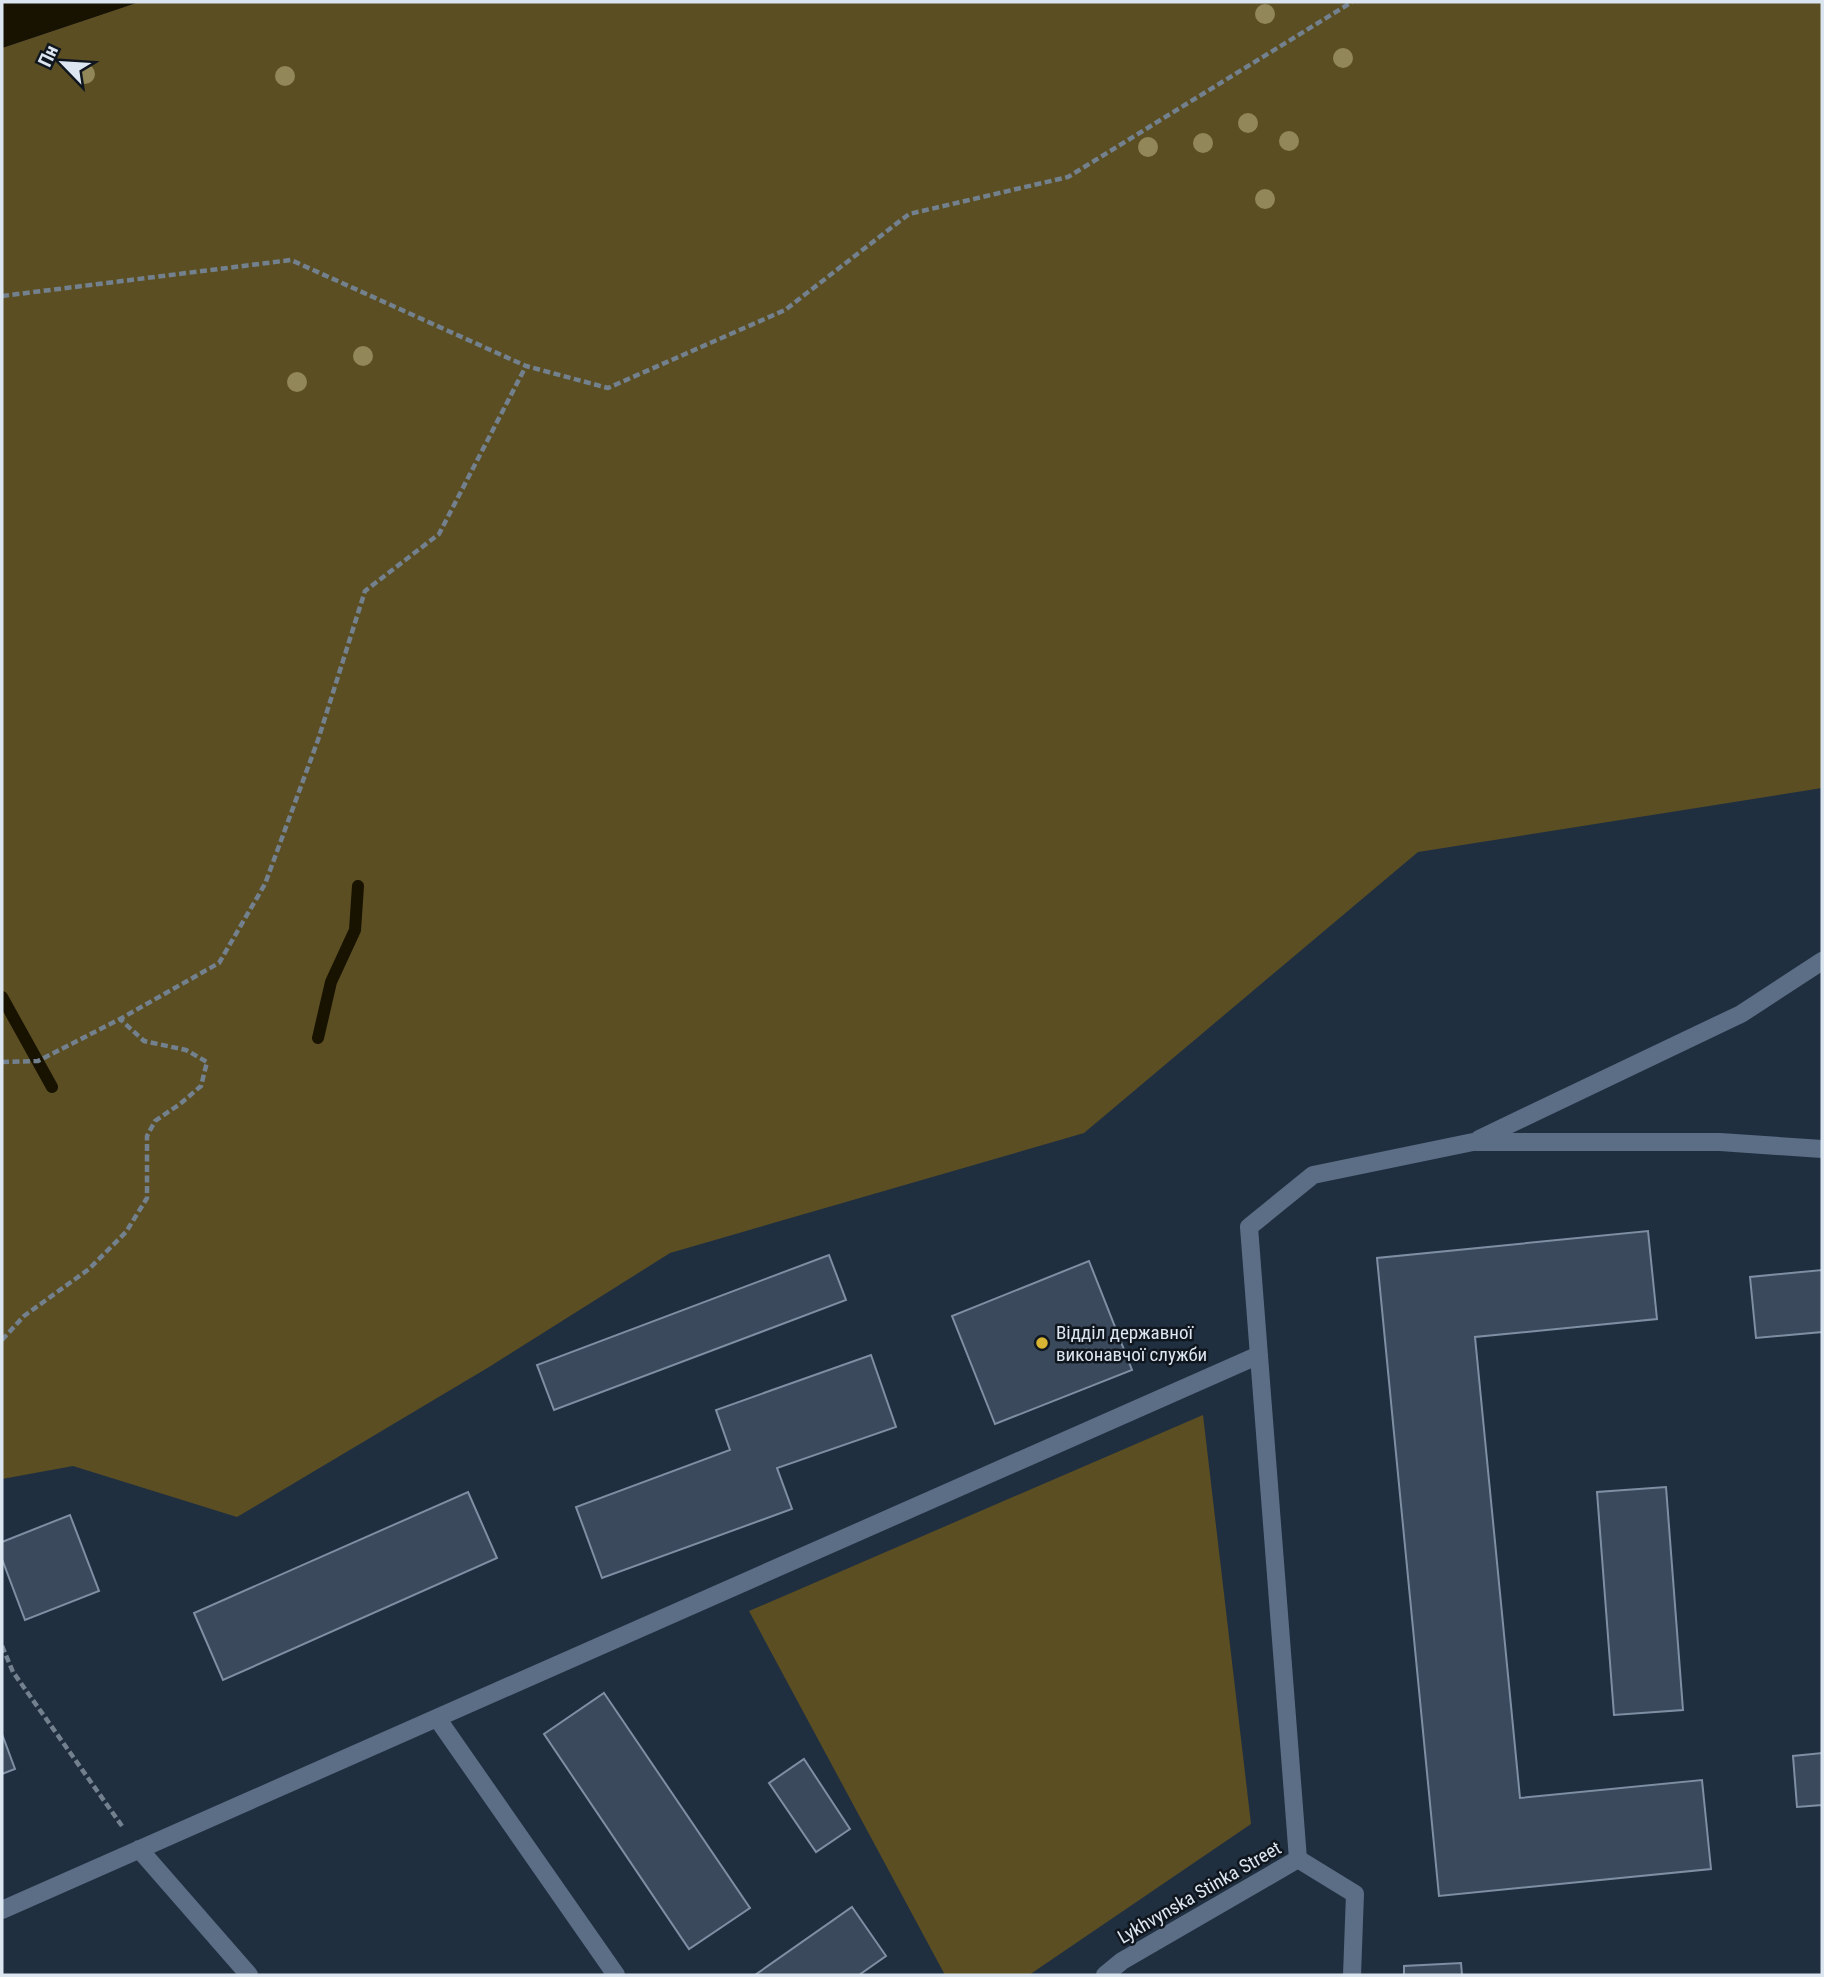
<svg xmlns="http://www.w3.org/2000/svg" width="1824" height="1977" font-family="'Roboto Condensed',sans-serif">
  <rect width="100%" height="100%" fill="#202f40"/>
  <!-- green -->
  <path fill="#5b4e22" d="M139,2H1822V788L1418,852L1084,1133L670,1253L489,1367L237,1517L73,1466L2,1479V48Z
    M1203,1415L1251,1824L1029,1975H945L749,1611Z"/>
  <!-- water -->
  <path fill="#181200" d="M2,2H139L2,48Z"/>
  <g fill="none" stroke-linecap="round" stroke-linejoin="round">
    <!-- stream -->
    <path stroke="#181200" stroke-width="12" d="M2,997L52,1087
      M318,1038L331,982L355,930L358,886"/>
  </g>
  <!-- building -->
  <path fill="#3a495c" stroke="#7e8fa4" stroke-width="2" d="M1648,1231L1657,1319L1475,1337L1520,1798L1702,1780L1711,1869L1439,1896L1377,1258Z
    M829,1255L846,1300L554,1410L537,1365Z
    M1089,1261L1132,1370L995,1424L952,1316Z
    M1822,1270V1332L1756,1338L1750,1277Z
    M871,1355L896,1427L777,1468L792,1509L602,1578L576,1507L730,1450L716,1410Z
    M1666,1487L1683,1710L1614,1715L1597,1492Z
    M468,1492L497,1558L223,1680L194,1613Z
    M70,1515L99,1591L25,1620L2,1559V1542Z
    M604,1693L750,1908L689,1949L544,1734Z
    M2,1734L15,1769L2,1774Z
    M1822,1753V1805L1797,1807L1793,1756Z
    M804,1759L850,1829L816,1852L769,1783Z
    M852,1907L886,1956L859,1975H755Z
    M1461,1963L1462,1975H1404V1966Z"/>
  <g fill="none" stroke-linecap="round" stroke-linejoin="round">
    <!-- path -->
    <path stroke="#73808e" stroke-width="4.5" stroke-dasharray="7 3.5" stroke-linecap="butt" d="M2,296L291,260L526,366L608,388L785,310L909,214L1068,177L1352,2
      M2,1062L38,1061L120,1019L219,963L265,884L318,740L365,591L439,534L526,366
      M2,1340L24,1316L89,1269L126,1232L147,1198V1136L155,1121L180,1104L201,1086L207,1062L186,1050L144,1041L120,1019
      M2,1646L13,1672L122,1826"/>
    <!-- minor -->
    <path stroke="#5b6e85" stroke-width="18" d="M1479,1139L1741,1014L1822,961
      M437,1718L616,1975
      M139,1849L249,1975
      M1298,1859L1249,1227L1313,1175L1473,1142H1720L1822,1149
      M2,1910L1259,1355
      M1105,1975L1122,1961L1298,1859L1355,1894L1352,1975"/>
  </g>
  <!-- trees -->
  <g fill="#918758">
    <circle cx="1265" cy="14" r="10"/>
    <circle cx="1343" cy="58" r="10"/>
    <circle cx="85" cy="74" r="10"/>
    <circle cx="285" cy="76" r="10"/>
    <circle cx="1248" cy="123" r="10"/>
    <circle cx="1289" cy="141" r="10"/>
    <circle cx="1203" cy="143" r="10"/>
    <circle cx="1148" cy="147" r="10"/>
    <circle cx="1265" cy="199" r="10"/>
    <circle cx="363" cy="356" r="10"/>
    <circle cx="297" cy="382" r="10"/>
  </g>
  <!-- markers -->
  <circle fill="#d7b434" stroke="#10161e" stroke-width="2.5" cx="1042" cy="1343" r="7"/>
  <g text-anchor="middle" stroke-width="5" stroke-linejoin="round" paint-order="stroke">
    <!-- poi labels -->
    <g font-size="19" fill="#dce6f1" stroke="#10161e" text-anchor="start">
      <text x="1056" y="1339">Відділ державної<tspan x="1056" dy="22">виконавчої служби</tspan></text>
    </g>
    <!-- street labels -->
    <g font-size="19" fill="#dce6f1" stroke="#10161e">
      <text transform="translate(1199 1892) rotate(-30)" y="7">Lykhvynska Stinka Street</text>
    </g>
  </g>
  <!-- border -->
  <rect width="1824" height="1977" fill="none" stroke="#dce6f1" stroke-width="7"/>
  <!-- north arrow -->
  <g transform="translate(63 63) rotate(295)" stroke="#10161e" stroke-width="5" paint-order="stroke">
  <path d="M0-5L12 26L0 18L-12 26Z" fill="#dce6f1"/>
  <text y="-10" font-size="19" font-weight="bold" text-anchor="middle" fill="#dce6f1">Пн</text>
  </g>
</svg>
